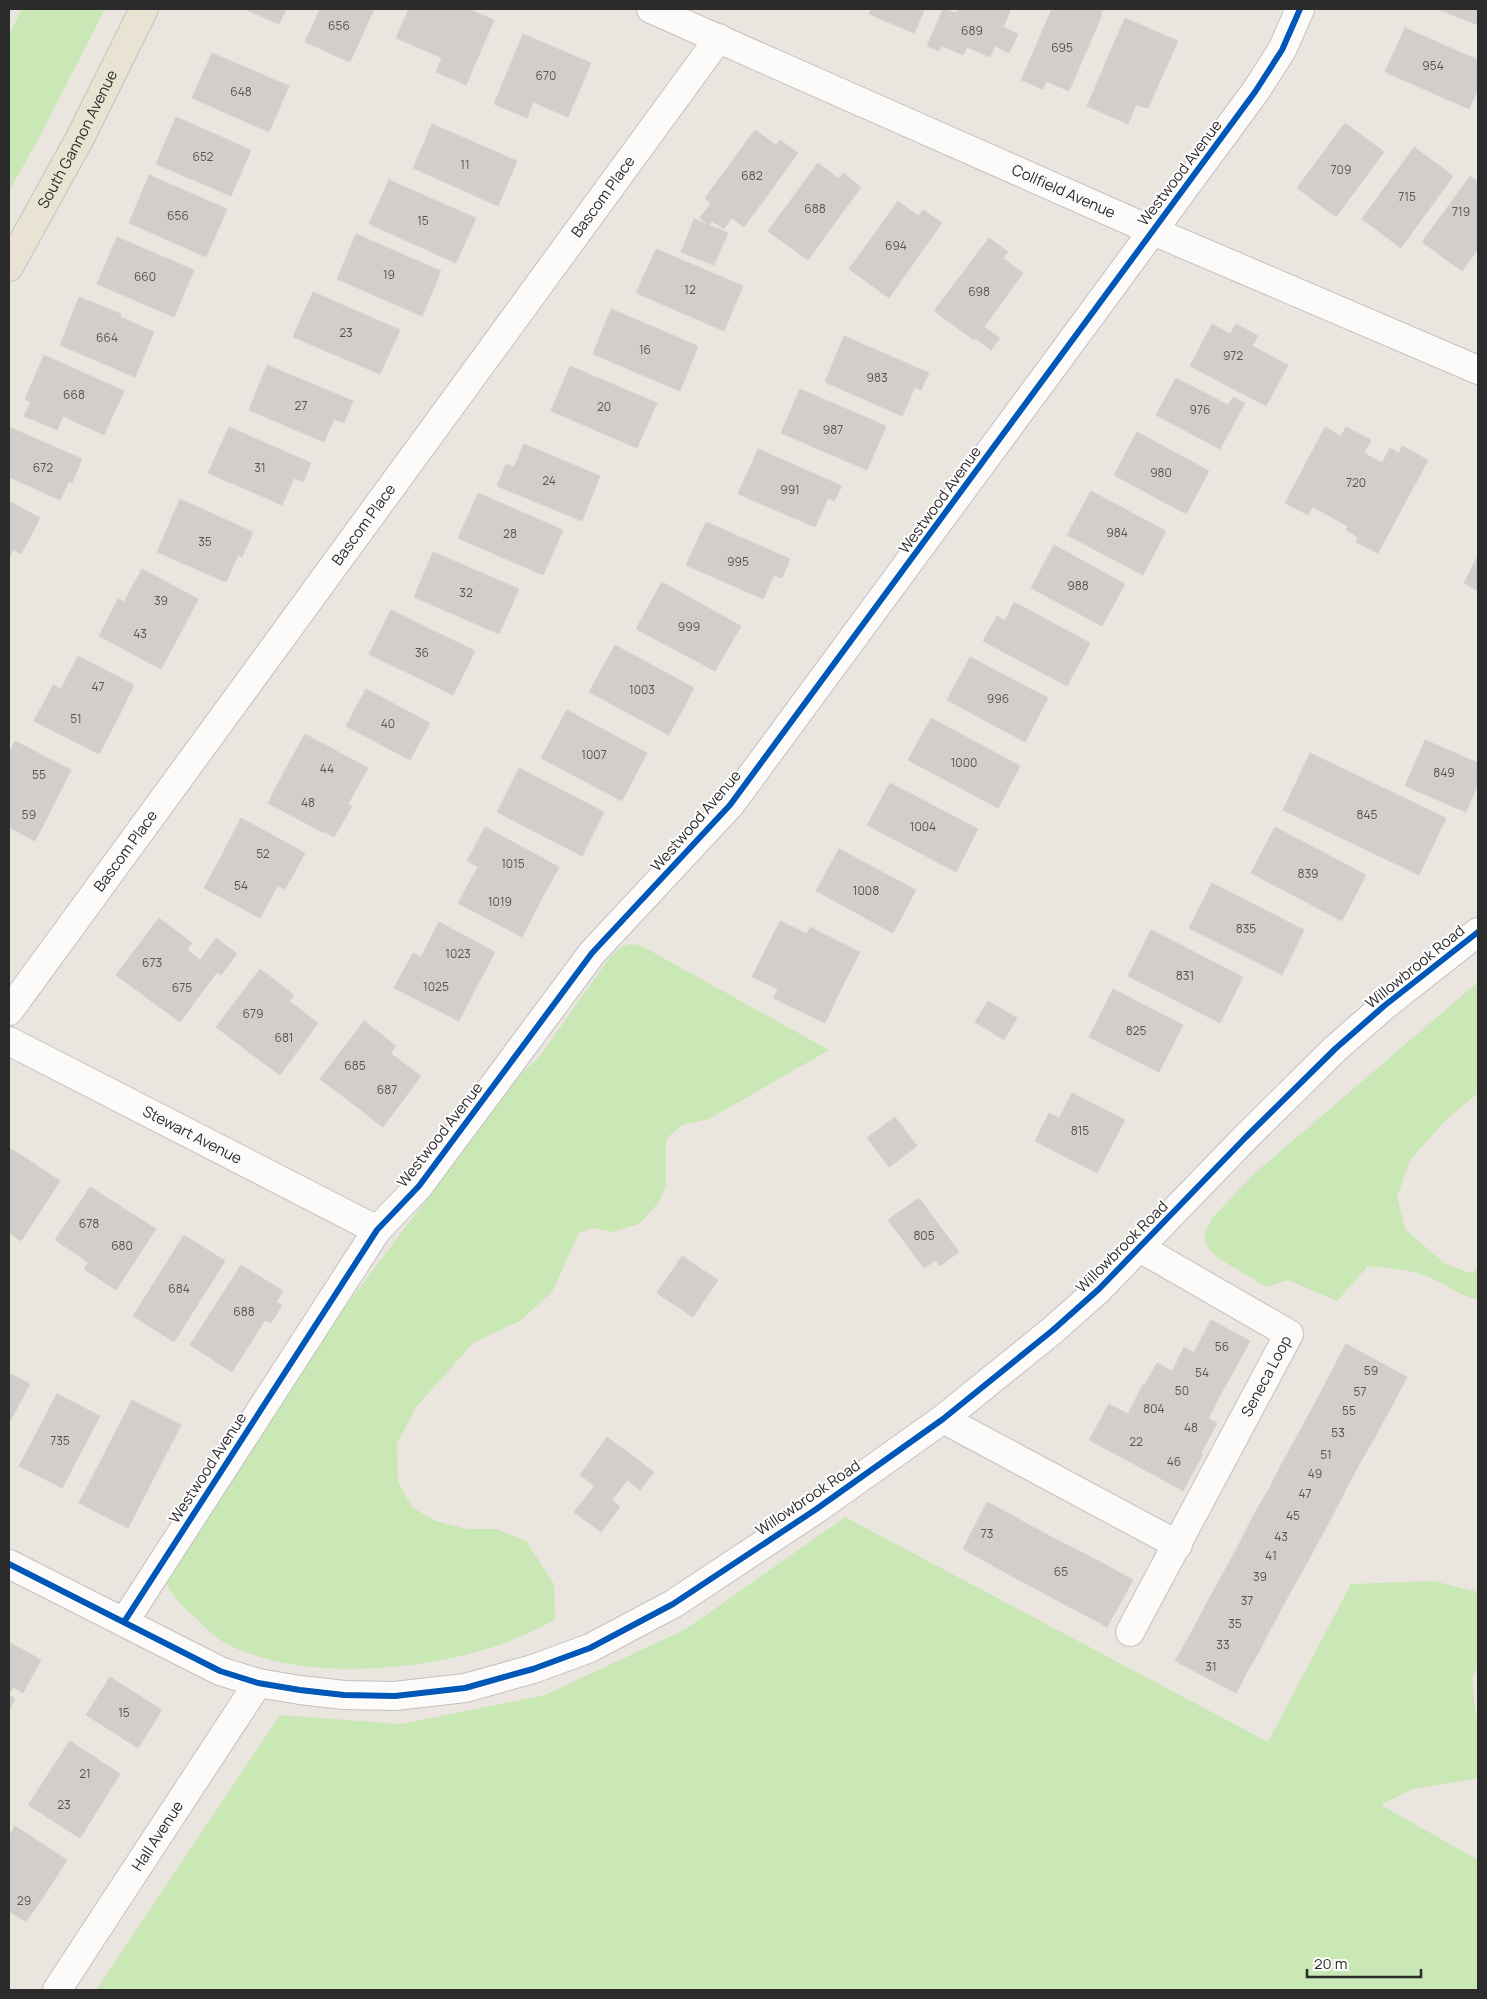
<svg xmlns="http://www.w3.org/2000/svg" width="1487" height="1999" font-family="Manrope,sans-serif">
  <rect width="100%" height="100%" fill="#eae5df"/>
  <!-- green -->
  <path fill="#c9e8b5" d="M22,9H105L39,138L9,191V35Z
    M631,944L640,945L829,1050L709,1119L682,1125L666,1139V1184L659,1202L639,1224L612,1232L594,1228L579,1233L552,1292L520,1321L474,1342L416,1407L397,1444L398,1482L412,1507L435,1521L467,1529H496L526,1541L554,1584L555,1620C536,1629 518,1639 499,1645C423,1671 303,1682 229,1645C218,1640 208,1630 199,1621C187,1610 172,1598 166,1581L325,1334L454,1163L511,1081L537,1060L610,957L622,946Z
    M1478,982V1093L1446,1120L1410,1160L1397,1197L1405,1229L1445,1264L1471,1273L1478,1269V1300C1459,1295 1447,1285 1429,1277C1410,1269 1387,1268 1368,1266L1337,1301L1288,1280L1266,1287L1218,1258L1208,1248L1204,1237L1211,1219L1255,1173Z
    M845,1517L1268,1742L1351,1584L1434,1581L1478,1592V1667L1472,1677L1475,1711L1478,1716V1777L1475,1779L1412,1789L1381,1805L1478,1860V1990H96L280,1715L401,1724L545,1695L686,1629Z"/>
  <!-- building -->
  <path fill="#d2cfcb" stroke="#d5d1cb" d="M244,9H286L279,24Z
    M320,9H374L350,62L305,42Z
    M409,9H468L494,20L466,85L436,72L442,58L396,38Z
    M871,9H925L914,33L869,14Z
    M943,9L956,13L958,9H1011L1003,27L1018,34L1009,53L995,46L990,57L967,47L963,55L942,46L939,51L927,46Z
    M1052,9H1103L1100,15H1102L1069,91L1046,81L1043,89L1021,80Z
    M1437,9H1478V25Z
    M1125,18L1178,41L1148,108L1136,105L1128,124L1087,106Z
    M1405,28L1478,60V89L1469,109L1385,72Z
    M523,34L591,63L568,117L533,102L527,118L494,104Z
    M212,53L289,86L269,132L192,98Z
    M176,117L251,150L231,196L156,164Z
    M1345,123L1384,152L1336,217L1297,188Z
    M432,124L517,161L498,206L413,168Z
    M755,130L776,145L780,140L798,153L744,227L732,218L724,229L712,221L709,225L700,218L711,203L705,198Z
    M1414,147L1453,176L1401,248L1362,219Z
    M818,163L839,179L843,173L861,187L808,260L768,231Z
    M149,175L227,209L206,257L129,223Z
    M1470,176L1478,182V249L1462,271L1422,242Z
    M389,180L476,218L456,263L369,224Z
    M898,201L918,216L923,210L942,223L889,298L849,269Z
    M694,219L728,233L714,265L681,252Z
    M356,234L441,271L422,316L337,279Z
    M117,237L194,270L174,317L97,284Z
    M989,238L1008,252L1003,258L1023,273L984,327L1000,338L991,350L975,338L974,340L934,311Z
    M656,249L743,286L724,331L636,293Z
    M313,292L400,330L380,374L293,337Z
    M79,297L121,314L120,317L154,332L135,377L60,345Z
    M611,309L698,346L680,391L593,354Z
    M1212,324L1230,334L1236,324L1258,336L1252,346L1288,365L1266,406L1190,366Z
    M844,336L929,373L921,390L915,387L902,416L825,382Z
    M44,355L124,391L104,435L63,416L57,430L24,416L31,402L25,399Z
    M267,365L353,401L344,423L334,419L324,442L249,410Z
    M570,366L657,403L637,448L551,411Z
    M1176,378L1228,405L1233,397L1245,403L1220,449L1156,415Z
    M800,389L886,426L867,470L781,433Z
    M9,427L82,459L72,483L69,481L60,500L9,477Z
    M229,427L311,463L303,482L294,478L282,505L208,473Z
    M1325,427L1341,436L1346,427L1371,440L1364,453L1382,463L1390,448L1399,453L1402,446L1428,460L1378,553L1356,542L1358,537L1346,530L1348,526L1313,507L1308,515L1285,503Z
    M1137,432L1209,471L1186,514L1114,475Z
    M524,444L600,476L582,521L497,486L506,464L514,467Z
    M758,449L842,486L834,501L828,498L815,527L738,494Z
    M1091,491L1166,531L1143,575L1067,535Z
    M478,493L563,530L543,575L458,538Z
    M180,499L253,532L242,557L238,555L226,582L157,552Z
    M9,501L40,518L21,554L9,547Z
    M706,522L790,559L782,578L774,575L763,599L686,565Z
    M1054,545L1125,584L1102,626L1031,588Z
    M9,547L13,550L9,558Z
    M433,552L519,589L499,634L414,597Z
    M1478,556V591L1464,583Z
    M142,569L198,599L181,632L124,602Z
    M662,582L741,626L715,671L636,629Z
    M118,599L181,632L161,669L99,636Z
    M1014,602L1090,643L1067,686L983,641L997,616L1005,621Z
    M391,610L475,651L453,695L369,654Z
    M615,645L694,688L669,735L589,692Z
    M78,656L134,685L118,718L61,689Z
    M970,657L1048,698L1025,742L947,700Z
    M53,685L118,718L99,754L34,721Z
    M366,689L430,723L410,760L346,726Z
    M567,710L647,753L622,801L541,758Z
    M931,718L1020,766L998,808L908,760Z
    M305,734L368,768L348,804L285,770Z
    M1425,740L1478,763V784L1466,812L1405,786Z
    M15,741L71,770L54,804L9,781V753Z
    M1310,753L1446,818L1419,875L1283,810Z
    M519,768L604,812L582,856L497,812Z
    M285,770L352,806L334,837L324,831V833L268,803Z
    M9,781L54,804L35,841L9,827Z
    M890,783L978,829L956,872L867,825Z
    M241,818L305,853L285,889L222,855Z
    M485,827L559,867L541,900L467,861Z
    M1275,827L1366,875L1342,921L1251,873Z
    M839,849L916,890L893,933L816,891Z
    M222,855L278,885L260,918L204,888Z
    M478,867L541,900L522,937L458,903Z
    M1212,883L1304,930L1282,975L1189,928Z
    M159,918L192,943L150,1000L116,975Z
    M780,921L807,934L810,927L860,952L842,987L766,949Z
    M439,922L495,952L477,986L421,957Z
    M1151,930L1243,977L1220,1023L1128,976Z
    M216,938L237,954L221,975L217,972L180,1022L150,1000L187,950L200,960Z
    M766,949L842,987L825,1023L773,998L778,989L752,977Z
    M413,953L477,986L459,1021L394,988Z
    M260,969L294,995L250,1053L216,1027Z
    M1113,989L1183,1025L1159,1072L1089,1037Z
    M289,1001L318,1023L280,1075L250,1053Z
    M988,1001L1017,1018L1004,1040L975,1022Z
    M364,1021L396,1046L353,1104L320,1079Z
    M390,1053L421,1076L383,1127L353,1104Z
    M1072,1093L1125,1120L1097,1173L1035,1141L1049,1113L1059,1118Z
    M895,1117L917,1146L889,1167L867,1138Z
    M9,1148L27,1159L9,1187Z
    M27,1159L60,1181L21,1241L9,1233V1187Z
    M90,1187L123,1208L88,1262L55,1240Z
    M919,1198L959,1252L940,1266L936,1260L924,1268L888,1220Z
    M123,1208L156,1229L116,1290L84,1269Z
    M184,1235L225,1261L174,1342L133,1316Z
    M682,1256L718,1280L693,1317L657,1293Z
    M241,1265L283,1291L276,1302L282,1305L271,1323L265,1320L232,1372L190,1345Z
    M1211,1320L1250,1341L1232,1374L1194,1353Z
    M1346,1344L1407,1377L1396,1398L1335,1365Z
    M1184,1347L1232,1374L1219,1397L1172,1372Z
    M1157,1363L1219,1397L1208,1419L1145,1385Z
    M1335,1365L1396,1398L1385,1418L1324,1386Z
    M9,1373L30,1384L9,1423Z
    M1143,1384L1180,1404L1165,1434L1128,1414Z
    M1324,1386L1385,1418L1375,1437L1314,1405Z
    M57,1394L100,1416L62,1488L19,1466Z
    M132,1400L181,1425L128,1528L79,1503Z
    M1109,1404L1128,1414L1108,1450L1089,1440Z
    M1180,1404L1217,1423L1201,1453L1165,1434Z
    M1314,1405L1375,1437L1361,1461L1301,1429Z
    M1128,1414L1165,1434L1145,1470L1108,1450Z
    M1301,1429L1361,1461L1350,1481L1290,1449Z
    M1165,1434L1203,1454L1183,1491L1145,1470Z
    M607,1437L654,1472L640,1490L627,1480L612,1500L620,1507L601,1532L574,1512L595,1486L580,1475Z
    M1290,1449L1350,1481L1341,1499L1280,1467Z
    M1280,1467L1341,1499L1329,1522L1269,1489Z
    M1269,1489L1329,1522L1317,1544L1256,1511Z
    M987,1502L1008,1513L983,1560L963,1549Z
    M1256,1511L1317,1544L1307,1563L1246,1530Z
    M1008,1513L1033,1527L1008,1574L983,1560Z
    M1033,1527L1059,1541L1034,1588L1008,1574Z
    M1246,1530L1307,1563L1296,1582L1236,1550Z
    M1059,1541L1089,1556L1064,1604L1034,1588Z
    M1236,1550L1296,1582L1284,1604L1224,1572Z
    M1089,1556L1113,1569L1087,1616L1064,1604Z
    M1113,1569L1133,1580L1107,1627L1087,1616Z
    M1224,1572L1284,1604L1270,1630L1210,1597Z
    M1210,1597L1270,1630L1260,1650L1199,1618Z
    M1199,1618L1260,1650L1247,1672L1187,1640Z
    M1187,1640L1247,1672L1236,1693L1175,1661Z
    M9,1642L41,1660L23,1693L13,1687L9,1695L15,1699L9,1710Z
    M110,1677L162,1710L138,1748L86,1715Z
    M70,1741L120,1774L100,1806L49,1773Z
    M49,1773L100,1806L80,1838L28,1805Z
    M15,1826L67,1860L47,1891L9,1866V1836Z
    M9,1866L47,1891L26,1922L9,1911Z"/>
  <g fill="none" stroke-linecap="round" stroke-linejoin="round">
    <!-- minor casing -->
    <g stroke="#c3c1c1" stroke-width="30">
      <g id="minor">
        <path id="s1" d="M651,9L1153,231L1478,370"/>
        <path id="s2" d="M9,1011L719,38"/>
        <path id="s3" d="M9,1041L377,1230"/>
        <path d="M943,1419L1178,1545"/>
        <path d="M9,1564L220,1671L258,1683L300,1690L344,1695L395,1696L465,1688L533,1669L590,1648L673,1604L815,1510L943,1419L1053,1330L1099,1289L1246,1137L1335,1049L1384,1006L1478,932"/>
        <path d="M124,1622L377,1230L419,1186L592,953L730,805L1255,92L1282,50L1300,9"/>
        <path id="s4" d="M1130,1632L1289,1334L1140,1248"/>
        <path id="s5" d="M57,1990L258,1683"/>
      </g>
    </g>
    <!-- major casing -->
    <g stroke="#c5c3c1" stroke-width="30">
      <g id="major">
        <path id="s6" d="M9,267L80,138L144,9"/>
      </g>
    </g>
    <!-- minor -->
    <use href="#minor" stroke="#fcfbfa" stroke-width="28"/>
    <!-- major -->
    <use href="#major" stroke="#e8e3d2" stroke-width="28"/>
    <!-- cycleway casing -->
    <g stroke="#fff" stroke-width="9">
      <path id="cycleway" d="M9,1564L220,1671L258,1683L300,1690L344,1695L395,1696L465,1688L533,1669L590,1648L673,1604L815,1510L943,1419L1053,1330L1099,1289L1246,1137L1335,1049L1384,1006L1478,932
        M124,1622L377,1230L419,1186L592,953L730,805L1255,92L1282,50L1300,9"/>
    </g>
    <!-- cycleway -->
    <use href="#cycleway" stroke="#0057b8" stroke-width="6"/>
  </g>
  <g text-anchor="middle" stroke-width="4" stroke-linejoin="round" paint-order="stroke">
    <!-- number labels -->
    <g font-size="12" fill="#565554">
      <text x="339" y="30">656</text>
      <text x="972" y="35">689</text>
      <text x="1062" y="52">695</text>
      <text x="1433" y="70">954</text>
      <text x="546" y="80">670</text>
      <text x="241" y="96">648</text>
      <text x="203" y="161">652</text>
      <text x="465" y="169">11</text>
      <text x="1341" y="174">709</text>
      <text x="752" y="180">682</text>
      <text x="1407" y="201">715</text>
      <text x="815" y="213">688</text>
      <text x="1461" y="216">719</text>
      <text x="178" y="220">656</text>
      <text x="423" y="225">15</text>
      <text x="896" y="250">694</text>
      <text x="389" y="279">19</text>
      <text x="145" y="281">660</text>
      <text x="690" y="294">12</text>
      <text x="979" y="296">698</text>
      <text x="346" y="337">23</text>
      <text x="107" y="342">664</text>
      <text x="645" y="354">16</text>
      <text x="1233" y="360">972</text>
      <text x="877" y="382">983</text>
      <text x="74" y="399">668</text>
      <text x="301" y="410">27</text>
      <text x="604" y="411">20</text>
      <text x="1200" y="414">976</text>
      <text x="833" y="434">987</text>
      <text x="43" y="472">672</text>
      <text x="260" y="472">31</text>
      <text x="1161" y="477">980</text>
      <text x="549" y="485">24</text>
      <text x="1356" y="487">720</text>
      <text x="790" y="494">991</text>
      <text x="1117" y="537">984</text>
      <text x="510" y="538">28</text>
      <text x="205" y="546">35</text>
      <text x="738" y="566">995</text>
      <text x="1078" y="590">988</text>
      <text x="466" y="597">32</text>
      <text x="161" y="605">39</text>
      <text x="689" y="631">999</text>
      <text x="140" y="638">43</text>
      <text x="422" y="657">36</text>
      <text x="98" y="691">47</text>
      <text x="642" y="694">1003</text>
      <text x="998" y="703">996</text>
      <text x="76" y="723">51</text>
      <text x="388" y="728">40</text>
      <text x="594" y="759">1007</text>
      <text x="964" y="767">1000</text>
      <text x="327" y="773">44</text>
      <text x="1444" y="777">849</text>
      <text x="39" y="779">55</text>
      <text x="308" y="807">48</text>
      <text x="29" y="819">59</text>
      <text x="1367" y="819">845</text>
      <text x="923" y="831">1004</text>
      <text x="263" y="858">52</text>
      <text x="513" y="868">1015</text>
      <text x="1308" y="878">839</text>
      <text x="241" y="890">54</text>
      <text x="866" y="895">1008</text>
      <text x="500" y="906">1019</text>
      <text x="1246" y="933">835</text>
      <text x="458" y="958">1023</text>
      <text x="152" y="967">673</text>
      <text x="1185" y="980">831</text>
      <text x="436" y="991">1025</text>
      <text x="182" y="992">675</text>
      <text x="253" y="1018">679</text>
      <text x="1136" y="1035">825</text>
      <text x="284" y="1042">681</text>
      <text x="355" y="1070">685</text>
      <text x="387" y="1094">687</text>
      <text x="1080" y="1135">815</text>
      <text x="89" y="1228">678</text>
      <text x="924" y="1240">805</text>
      <text x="122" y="1250">680</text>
      <text x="179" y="1293">684</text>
      <text x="244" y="1316">688</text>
      <text x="1222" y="1351">56</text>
      <text x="1371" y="1375">59</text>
      <text x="1202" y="1377">54</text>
      <text x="1182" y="1395">50</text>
      <text x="1360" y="1396">57</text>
      <text x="1154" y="1413">804</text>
      <text x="1349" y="1415">55</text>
      <text x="1191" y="1432">48</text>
      <text x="1338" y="1437">53</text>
      <text x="60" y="1445">735</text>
      <text x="1136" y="1446">22</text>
      <text x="1326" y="1459">51</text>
      <text x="1174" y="1466">46</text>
      <text x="1315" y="1478">49</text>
      <text x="1305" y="1498">47</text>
      <text x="1293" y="1520">45</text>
      <text x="987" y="1538">73</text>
      <text x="1281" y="1541">43</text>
      <text x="1271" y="1560">41</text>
      <text x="1061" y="1576">65</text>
      <text x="1260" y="1581">39</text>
      <text x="1247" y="1605">37</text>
      <text x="1235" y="1628">35</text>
      <text x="1223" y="1649">33</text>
      <text x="1211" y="1671">31</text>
      <text x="124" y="1717">15</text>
      <text x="85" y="1778">21</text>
      <text x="64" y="1809">23</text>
      <text x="24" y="1905">29</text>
    </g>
    <!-- street labels -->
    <g font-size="15" fill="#2b2b2b" stroke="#fff">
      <text dy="5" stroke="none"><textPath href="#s6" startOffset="145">South Gannon Avenue</textPath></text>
      <text transform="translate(1180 173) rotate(-53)" y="5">Westwood Avenue</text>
      <text dy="5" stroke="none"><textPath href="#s1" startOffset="451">Collfield Avenue</textPath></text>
      <text dy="5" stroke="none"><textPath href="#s2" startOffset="1008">Bascom Place</textPath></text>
      <text transform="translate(940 500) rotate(-54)" y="5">Westwood Avenue</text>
      <text dy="5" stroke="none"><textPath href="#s2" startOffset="602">Bascom Place</textPath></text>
      <text transform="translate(696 821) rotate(-49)" y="5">Westwood Avenue</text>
      <text dy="5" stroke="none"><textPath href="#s2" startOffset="198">Bascom Place</textPath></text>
      <text transform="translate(1415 967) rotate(-39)" y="5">Willowbrook Road</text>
      <text dy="5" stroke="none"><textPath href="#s3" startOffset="206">Stewart Avenue</textPath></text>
      <text transform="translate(440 1135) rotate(-52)" y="5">Westwood Avenue</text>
      <text transform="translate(1122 1247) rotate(-45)" y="5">Willowbrook Road</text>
      <text dy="5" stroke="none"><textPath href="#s4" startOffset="290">Seneca Loop</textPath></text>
      <text transform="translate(208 1468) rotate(-57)" y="5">Westwood Avenue</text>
      <text transform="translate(808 1498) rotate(-34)" y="5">Willowbrook Road</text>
      <text dy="5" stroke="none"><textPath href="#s5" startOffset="184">Hall Avenue</textPath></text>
    </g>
  </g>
  <!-- border -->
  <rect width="1487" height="1999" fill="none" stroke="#2b2b2b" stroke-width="20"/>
  <!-- scale -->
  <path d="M1307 1969v8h114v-8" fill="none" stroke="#2b2b2b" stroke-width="2.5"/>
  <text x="1314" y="1969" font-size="15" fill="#2b2b2b" stroke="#ffffff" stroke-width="4" paint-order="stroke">20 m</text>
</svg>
